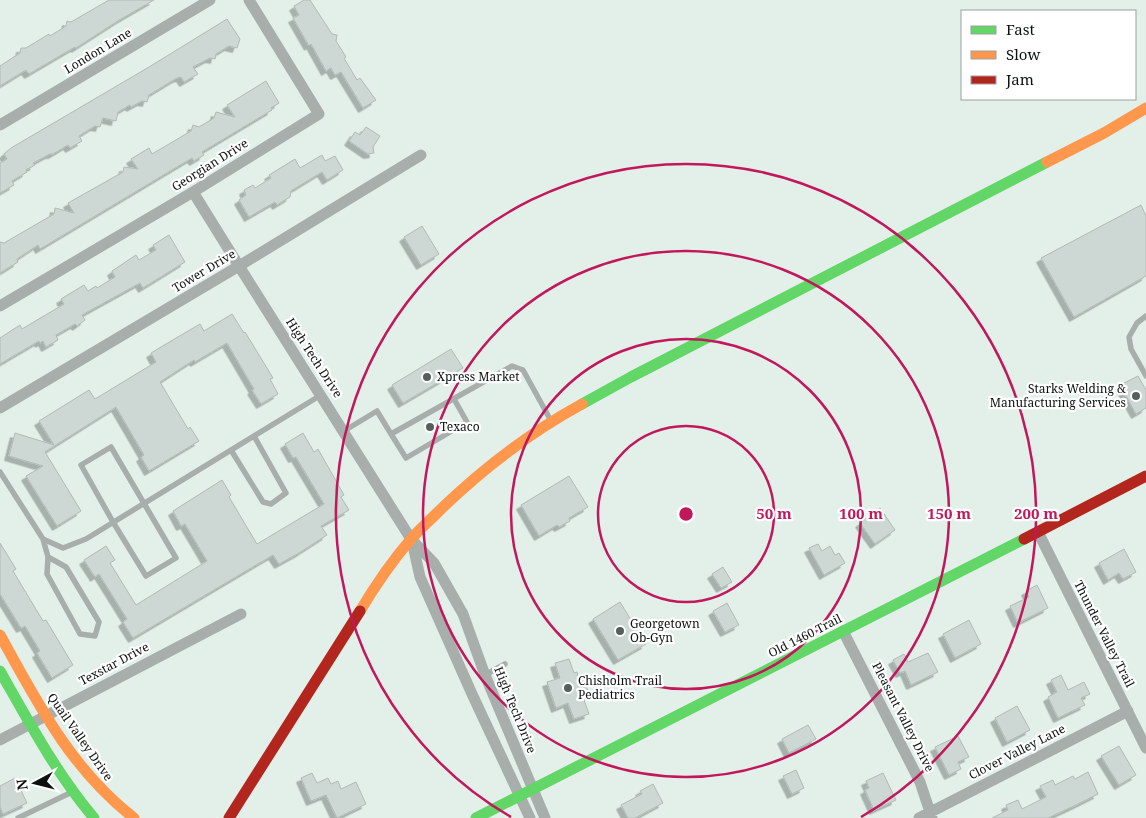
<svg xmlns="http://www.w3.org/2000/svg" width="1146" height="818" font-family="'Noto Serif',serif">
  <defs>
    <filter id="shadow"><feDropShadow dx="-4.5" dy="4.5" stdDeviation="0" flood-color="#0004"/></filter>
  </defs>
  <rect width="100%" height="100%" fill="#e3f0ea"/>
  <!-- building -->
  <path fill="#cdd7d3" stroke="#b0bab6" filter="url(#shadow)" d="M109,0H154L121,19L76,48L75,47L29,74L26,70L0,86V66L20,53L21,48H26L49,34L50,36L66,26L67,21L71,22Z
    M304,0H310L332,34L337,35L336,41L346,57L344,58L357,80L360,78L376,100L363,108L341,72L335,75L331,68L326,71L311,44L309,46L293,18L299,15L294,6Z
    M227,19L240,39L237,48L229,46L216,54L215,59L210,58L193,67L198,74L184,82L181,77L177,78L149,95L147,102L142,101L131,107L130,105L118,112L116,121L103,118L100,127L95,126L79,136L82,141L70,148L68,145L53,154H50L33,163L35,165L26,170L27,172L12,181L14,185L0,193V163L7,159L4,154L11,148L149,67Z
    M266,81L279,103L271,108L272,110L202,152L204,155L194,161L192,158L40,249L38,245L17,259L18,262L0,273V242L4,243L54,214L55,208L74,213L68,203L123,172L124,167L138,169L131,159L149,148L152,154L191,131L193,125L199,127L214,118L216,112L235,117L227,105Z
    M366,127L380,136L373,147L374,153L368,154L349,141L355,132L360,135Z
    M322,155L325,161L335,156L343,170L327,180L322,172L291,191L290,197L277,205L275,202L249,217L239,200L246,195L244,190L253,185L255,188L271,178L269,175L295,159L300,168Z
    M1141,205L1146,216V276L1074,317L1041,258Z
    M422,226L439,254L421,265L404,237Z
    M169,235L185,262L143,288L140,283L82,315L85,320L77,326L75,324L56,335L58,340L46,347L43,341L40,343L39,341L0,364V338L20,325L22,329L64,304L61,299L84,285L88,291L96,286L97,288L115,277L112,271L136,255L139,260L156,250L153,245Z
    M232,314L244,333L245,332L273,378L270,379L278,394L261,404L252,390L254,389L227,343L195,362L194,360L160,382L188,429L190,427L199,441L149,471L141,457L144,455L116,407L45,452L81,511L57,526L26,476L43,466L9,456L15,433L54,445L39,421L89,390L95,399L156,362L151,353L171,341L200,324L204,331Z
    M451,349L463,368L403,403L392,385Z
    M1138,376L1146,390V408L1136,414L1120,385Z
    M303,433L314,452L318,449L344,495L341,497L349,510L321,526L327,535L299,553L279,564L273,555L133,638L123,622L127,619L99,574L95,577L84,560L106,546L115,560L110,563L136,605L207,561L185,524L181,526L173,511L222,480L231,495L229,497L257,544L324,504L296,457L293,458L285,444Z
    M569,476L588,507L569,518L570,521L559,527L557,525L539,536L521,505Z
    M880,508L895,530L875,544L860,523Z
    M0,543L16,569L13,571L43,621L46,620L73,665L52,678L37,653L40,651L25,626L21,628L0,594Z
    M818,544L822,551L830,546L835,555L839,553L845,563L824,575L809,548Z
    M1124,549L1136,572L1123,579L1119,573L1108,580L1099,563Z
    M723,567L732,582L721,588L712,574Z
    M1037,585L1048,608L1018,623L1010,606L1029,597L1026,591Z
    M620,602L646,644L618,660L593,619Z
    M727,603L739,625L725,632L713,611Z
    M969,620L981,644L955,658L943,634Z
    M928,653L938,672L911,685L905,671L900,673L893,660L904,654L908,662Z
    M569,659L574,673L577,672L578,676L582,674L589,694L586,695L587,699L584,700L589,714L574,719L568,703L556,708L547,682L560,678L555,663Z
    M1061,675L1068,690L1084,682L1090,694L1081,698L1085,705L1058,718L1048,697L1057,692L1051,680Z
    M1017,706L1030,730L1007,742L995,718Z
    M808,725L816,739L789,753L782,739Z
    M958,736L969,757L958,762L961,769L949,775L935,747Z
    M1119,746L1136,775L1119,785L1101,756Z
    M796,770L804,788L792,794L783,776Z
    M1088,772L1098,794L1076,805L1048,818H992L1008,810L1006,805L1018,800L1022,809L1046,797L1040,786L1053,780L1055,785L1073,776L1075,779Z
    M312,773L317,783L328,778L331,784L338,781L341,789L356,782L366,804L337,818L326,795L311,801L301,778Z
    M883,773L896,800L874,810L865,790L869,788L866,781Z
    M15,778L27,803L3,814L0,807V786Z
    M653,784L663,803L635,818H628L621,805L642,794L640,791Z"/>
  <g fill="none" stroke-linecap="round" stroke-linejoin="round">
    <!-- lane -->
    <path stroke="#a8aeab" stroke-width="5.5" d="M1146,316L1137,323L1129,337L1131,349L1146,376
      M344,431L377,411L391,434L512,366L523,370L550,419
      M391,434L406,458L467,422L454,399
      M111,447L176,558L146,576L113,522L81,465Z
      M231,450L263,502L271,504L286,493L254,436
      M0,472L43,539L63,548L86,539L321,395
      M43,539L48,557L47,574L80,634L95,636L99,622L66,567L48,557
      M485,675L505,664
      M18,818L70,793"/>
    <!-- street -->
    <path stroke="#a8aeab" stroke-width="11" d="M0,125L210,0
      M193,192L239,266L411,539L434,563L463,614L485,675L545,818
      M0,306L193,192L319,114L249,0
      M0,408L239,266L421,155
      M1038,532L1146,748
      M412,541L420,577L472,694L530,818
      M843,631L920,782L932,818
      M0,740L241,614
      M919,818L1128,711"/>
    <!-- fast -->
    <path stroke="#63d668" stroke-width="11" d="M582,404L631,377L1047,162
      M0,671C29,722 56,773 94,818
      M476,818L1024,539"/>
    <!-- slow -->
    <path stroke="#ff974d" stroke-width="11" d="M1047,162L1104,133L1146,108
      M360,611C375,586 392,561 411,539C419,530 429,521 438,512C481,470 529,433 582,404
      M0,635C38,704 71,769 134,818"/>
    <!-- jam -->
    <path stroke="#b3261e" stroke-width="11" d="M1024,539L1146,476
      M229,818L360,611"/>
  </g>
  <!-- distance rings -->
  <g fill="none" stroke="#c2185b" stroke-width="2.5">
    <circle cx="686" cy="514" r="88"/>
    <circle cx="686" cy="514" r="175"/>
    <circle cx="686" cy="514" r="263"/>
    <path d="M511 817A350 350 0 1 1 861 817"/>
  </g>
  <!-- markers -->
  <g fill="#565f5b" stroke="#fff" stroke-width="2">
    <circle cx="427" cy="377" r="5"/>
    <circle cx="1136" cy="396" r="5"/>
    <circle cx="430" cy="427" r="5"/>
    <circle cx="620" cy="631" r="5"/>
    <circle cx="568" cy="688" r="5"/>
  </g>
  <g text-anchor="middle" stroke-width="4.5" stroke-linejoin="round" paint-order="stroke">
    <!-- street labels -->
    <g font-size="12" fill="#0a110e" stroke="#fff">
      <text transform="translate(98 51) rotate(-31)" y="4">London Lane</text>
      <text transform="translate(210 165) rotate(-32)" y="4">Georgian Drive</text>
      <text transform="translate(204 271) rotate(-31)" y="4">Tower Drive</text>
      <text transform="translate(314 358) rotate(57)" y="4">High Tech Drive</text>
      <text transform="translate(1104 634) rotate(63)" y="4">Thunder Valley Trail</text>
      <text transform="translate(805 636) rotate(-27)" y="4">Old 1460 Trail</text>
      <text transform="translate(114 664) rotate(-28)" y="4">Texstar Drive</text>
      <text transform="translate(515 710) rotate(68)" y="4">High Tech Drive</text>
      <text transform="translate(903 717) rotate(63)" y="4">Pleasant Valley Drive</text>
      <text transform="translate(80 737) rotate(55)" y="4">Quail Valley Drive</text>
      <text transform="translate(1017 752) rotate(-27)" y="4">Clover Valley Lane</text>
    </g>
    <!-- poi labels -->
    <g font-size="12" fill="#0a110e" stroke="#fff" text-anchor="start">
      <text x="437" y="381">Xpress Market</text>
      <text x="1126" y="393" text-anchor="end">Starks Welding &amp;<tspan x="1126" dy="14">Manufacturing Services</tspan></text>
      <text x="440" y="431">Texaco</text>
      <text x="630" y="628">Georgetown<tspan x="630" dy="14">Ob-Gyn</tspan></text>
      <text x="578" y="685">Chisholm Trail<tspan x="578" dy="14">Pediatrics</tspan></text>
    </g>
  </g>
  <circle cx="686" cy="514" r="8" fill="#c2185b" stroke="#fff" stroke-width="2.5"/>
  <g font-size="15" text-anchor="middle" font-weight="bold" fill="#c2185b" stroke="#fff" stroke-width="4.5" stroke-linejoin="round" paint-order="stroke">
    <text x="774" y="519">50 m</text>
    <text x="861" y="519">100 m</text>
    <text x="949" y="519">150 m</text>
    <text x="1036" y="519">200 m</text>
  </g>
  <!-- legend -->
  <rect x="961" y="10" width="175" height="90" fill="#ffffff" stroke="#9da09f"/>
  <rect x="971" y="26" width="25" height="8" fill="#63d668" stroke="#9da09f"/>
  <text x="1006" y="35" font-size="15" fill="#0a110e">Fast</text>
  <rect x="971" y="51" width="25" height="8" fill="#ff974d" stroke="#9da09f"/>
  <text x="1006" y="60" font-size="15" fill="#0a110e">Slow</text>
  <rect x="971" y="76" width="25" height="8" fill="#b3261e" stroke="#9da09f"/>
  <text x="1006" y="85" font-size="15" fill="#0a110e">Jam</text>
  <!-- north arrow -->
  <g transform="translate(35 783) rotate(263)" stroke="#ffffff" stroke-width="4" paint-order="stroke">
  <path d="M0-4L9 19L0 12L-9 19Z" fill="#0a110e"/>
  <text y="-8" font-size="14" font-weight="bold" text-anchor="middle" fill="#0a110e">N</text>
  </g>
</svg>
